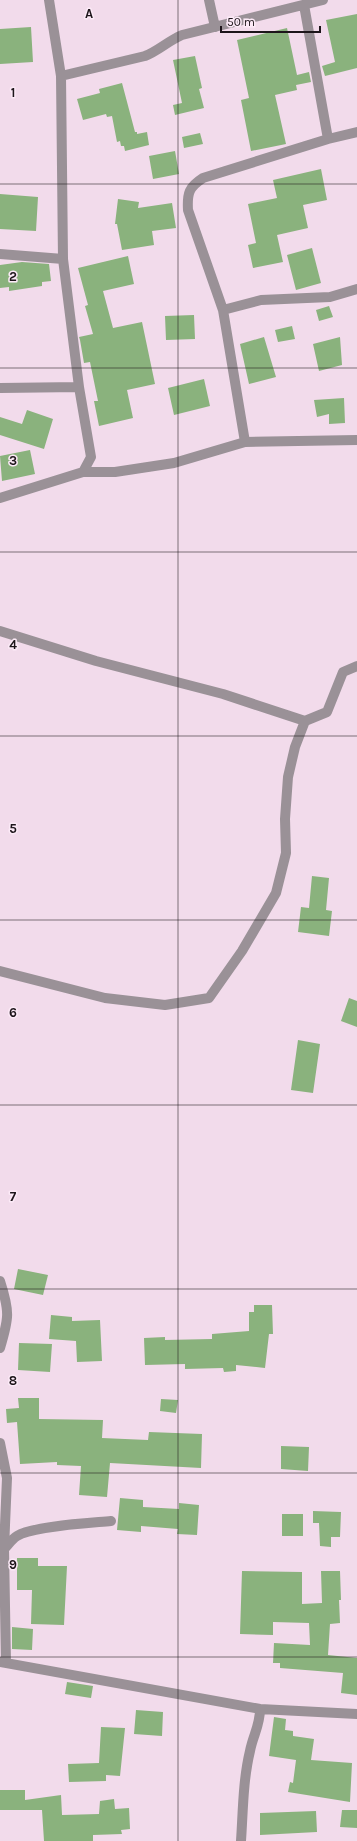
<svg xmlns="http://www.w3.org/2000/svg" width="357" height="1841" font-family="Karla,sans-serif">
  <rect width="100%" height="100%" fill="#f2dbeb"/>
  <!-- building -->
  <path fill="#8ab27d" d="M357,14V68L325,76L322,66L335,62L326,20Z
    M31,27L33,62L0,64V29Z
    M287,28L297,75L309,72L311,82L296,85L297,90L275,95L286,144L251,151L241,100L249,98L237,40Z
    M195,56L202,88L199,89L204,108L175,115L173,105L182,103L173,60Z
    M122,83L135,132H137V134L147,132L149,145L125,151L124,146H121L120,141L117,142L112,116L107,117L106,114L83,120L77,99L100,93L99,89Z
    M200,133L203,144L184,148L182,137Z
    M175,151L179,174L153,179L149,156Z
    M321,169L327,200L303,205L308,228L277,235L283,262L253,268L248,245L256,243L248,204L277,198L273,180Z
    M0,194L38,197L36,231L0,229Z
    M118,199L139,202L138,208L172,203L176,228L152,231L154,245L122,250L117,224H115Z
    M312,248L321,283L296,290L287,255Z
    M128,256L134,284L103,291L113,328L142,322L155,384L127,390L133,418L99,426L94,401H98L90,362L84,363L80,340L79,337L93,334L85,306L88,305L78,268Z
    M22,262L49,264L51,281L42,282V286L9,291V287L0,288V265Z
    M329,306L333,317L319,321L316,310Z
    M194,315L195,339L166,340L165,316Z
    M292,326L295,339L278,342L275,330Z
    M264,337L276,377L249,384L240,344Z
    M340,337L342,365L319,371L313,344Z
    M204,379L210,406L174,415L168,388Z
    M344,398L345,423L329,424V414L317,417L314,400Z
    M27,410L53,419L44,449L0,435V417L22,424Z
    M30,450L35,474L2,481L0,456Z
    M312,876L329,878L326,910L332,911L329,936L298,932L301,907L309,908Z
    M349,998L357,1001V1027L341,1021Z
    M298,1040L320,1044L313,1093L291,1090Z
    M18,1269L48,1275L43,1295L14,1289Z
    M254,1305H272L273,1334H269L265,1368L236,1365V1371L224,1372L223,1368L185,1369V1364L145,1365L144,1338L165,1337V1340L212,1339V1334L249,1331V1312H254Z
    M51,1315L72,1317V1321L100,1320L102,1361L77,1362L76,1341L49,1339Z
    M19,1343L52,1344L50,1372L18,1370Z
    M18,1398H39V1419L103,1420L102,1438L148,1440L149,1432L202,1434L201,1468L110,1463L107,1497L79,1495L81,1466L57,1465V1462L20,1464L17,1422L7,1423L6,1409L19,1408Z
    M161,1399L178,1400L176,1413L160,1411Z
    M281,1446L309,1447L308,1471L281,1469Z
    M120,1498L143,1500V1507L179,1509V1503L199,1505L197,1535L177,1534L178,1529L141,1526V1532L117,1530Z
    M313,1511L341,1512L340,1537H331V1547L320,1546L319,1523H313Z
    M282,1514H303V1536H282Z
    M17,1558H38V1566H67L64,1625L31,1624L32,1590H17Z
    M242,1571L302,1572V1604L322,1603L321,1571H340L341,1600H339L340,1623L330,1624L328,1655L357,1658V1695L341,1693L343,1673L280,1668V1663H273L274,1643L310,1645L309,1623L273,1622V1635L240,1634Z
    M12,1627L33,1629L32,1650L12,1649Z
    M67,1682L93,1686L91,1698L65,1694Z
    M136,1710L163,1712L162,1736L134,1734Z
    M274,1717L286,1719L285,1730L293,1731V1736L314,1739L311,1760L352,1763L350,1802L288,1792L290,1782L293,1783L296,1760L269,1756Z
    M101,1727L125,1728L120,1776L106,1775V1781L69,1782L68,1764L99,1763Z
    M0,1790H25V1800L61,1795L62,1815L99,1814L100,1801L114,1799L115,1809L129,1808L130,1829L121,1830L122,1834L93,1835V1841H44L42,1810H0Z
    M342,1810H357V1828L340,1827Z
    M316,1811L317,1832L260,1835V1813Z"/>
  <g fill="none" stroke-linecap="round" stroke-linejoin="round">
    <!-- minor -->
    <path stroke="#9a9197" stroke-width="10" d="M209,0L215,27
      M304,5L328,139
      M61,76L145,56C158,51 168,41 182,35L323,0
      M0,254L63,259
      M223,310L261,300L330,297L357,289
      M0,388L79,387
      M245,442L223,310L188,210C187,193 189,187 203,178L328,139L357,132
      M83,472H115L174,463L245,442L357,440
      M0,498L83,472L91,457L79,387L63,259L61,76L49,0
      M0,631L96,661L223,694L305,721L327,712L343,672L357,666
      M0,971L105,998L165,1005L209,998L242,951L276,893L286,853L285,819L288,777L295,747L305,721
      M0,1281C10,1312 9,1318 0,1348
      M0,1443L7,1478L4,1549L6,1663
      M2,1549H4C8,1545 12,1539 17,1536C33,1526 90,1523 111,1521
      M0,1662L260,1709L357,1714
      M241,1841C243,1811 243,1780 250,1751C253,1735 260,1726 260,1709"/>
  </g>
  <!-- grid -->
  <path fill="none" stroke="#1d151a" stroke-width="1" stroke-opacity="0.55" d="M178,0V1841M0,184H357M0,368H357M0,552H357M0,736H357M0,920H357M0,1105H357M0,1289H357M0,1473H357M0,1657H357"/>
  <g font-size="13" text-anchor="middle" font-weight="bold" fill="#1d151a" stroke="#fceaf7" stroke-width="3" stroke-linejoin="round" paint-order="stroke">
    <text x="89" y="18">A</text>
    <text x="13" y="97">1</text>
    <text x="13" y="281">2</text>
    <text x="13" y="465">3</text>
    <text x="13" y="649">4</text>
    <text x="13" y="833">5</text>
    <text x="13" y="1017">6</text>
    <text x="13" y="1201">7</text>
    <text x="13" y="1385">8</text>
    <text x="13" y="1569">9</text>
  </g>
  <!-- scale -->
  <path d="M221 26v6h99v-6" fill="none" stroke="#1d151a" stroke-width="2"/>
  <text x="227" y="26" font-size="12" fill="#1d151a" stroke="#fceaf7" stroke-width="3" paint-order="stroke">50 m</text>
</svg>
